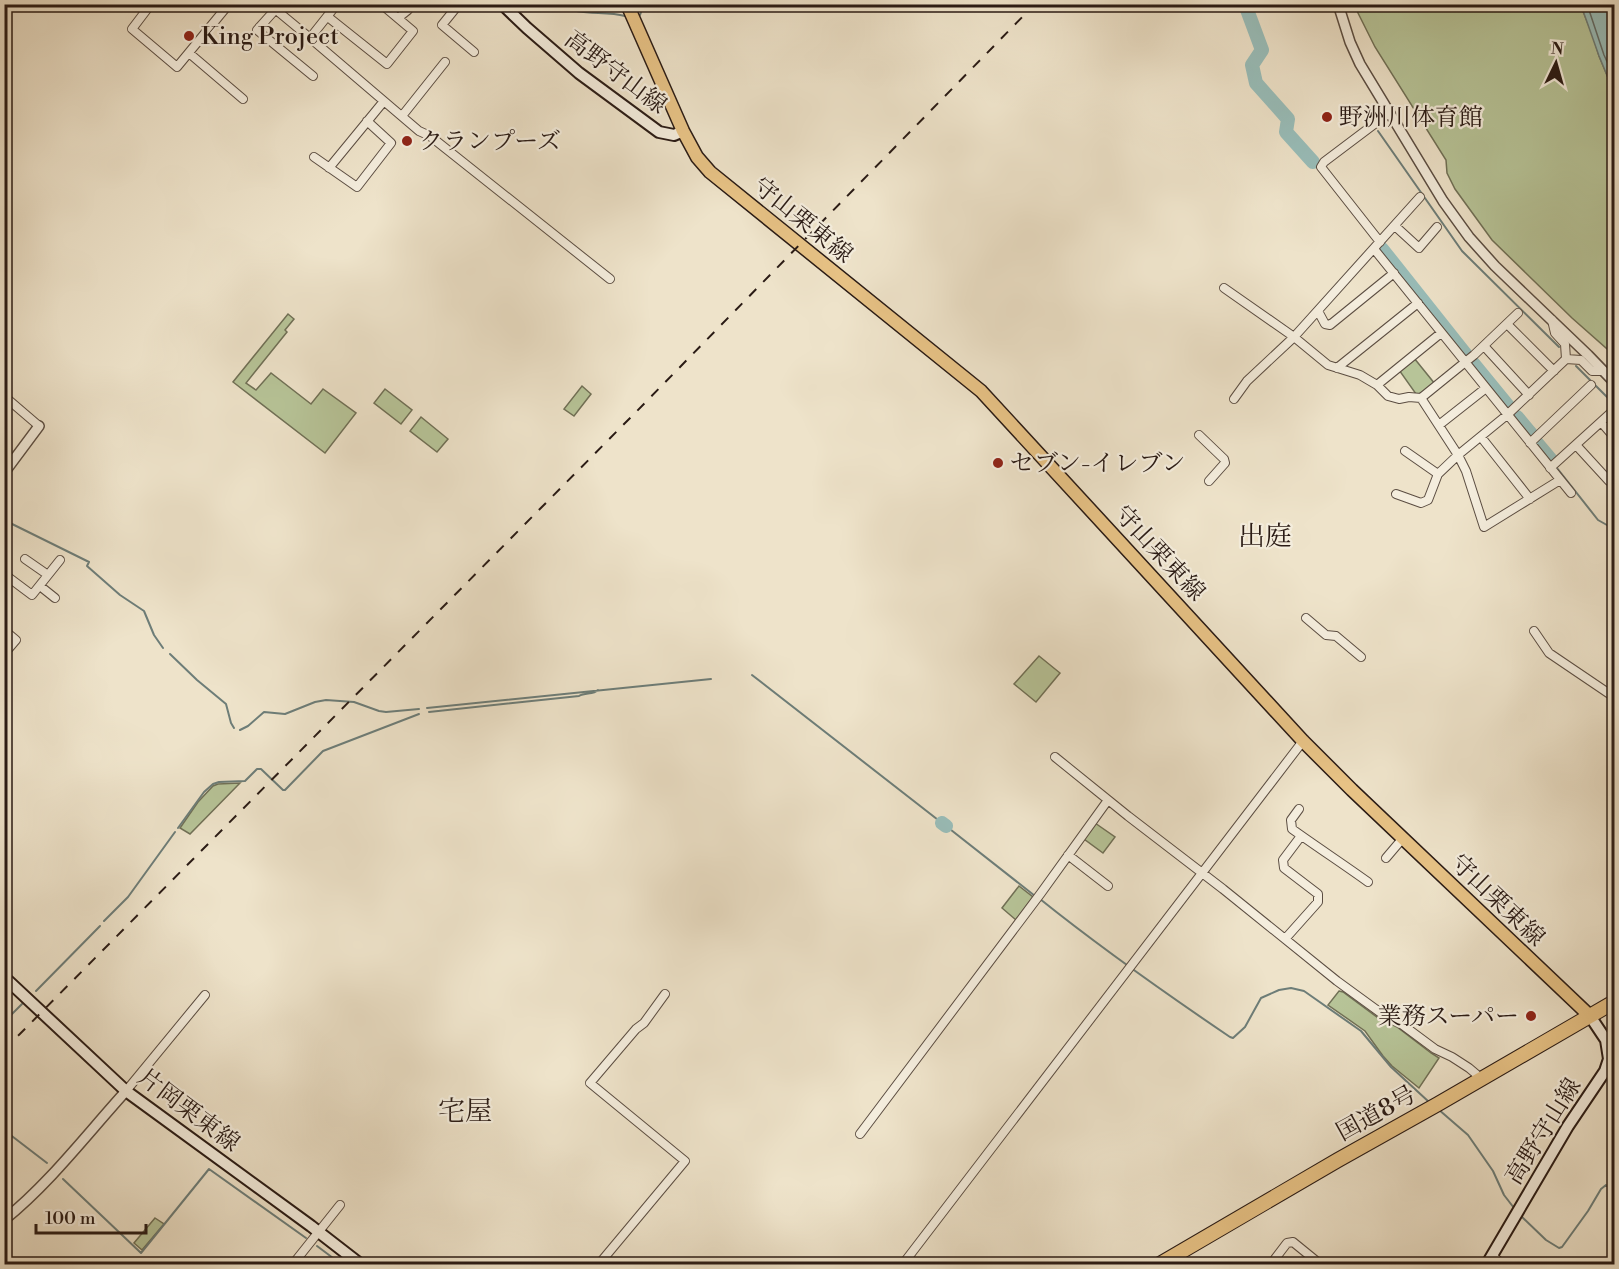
<svg xmlns="http://www.w3.org/2000/svg" width="1619" height="1269" font-family="'Libre Bodoni','Noto Serif JP',serif">
  <rect width="100%" height="100%" fill="#eee3ca"/>
  <filter id="stains"><feTurbulence type="fractalNoise" baseFrequency=".00333" numOctaves="4"/><feColorMatrix values="0 0 0 0 .2 0 0 0 0 .09 0 0 0 0 .02 0 0 0 .5 -.17"/></filter>
  <radialGradient id="worn" r=".72"><stop offset=".6" stop-color="#630" stop-opacity="0"/><stop offset="1" stop-color="#630" stop-opacity=".3"/></radialGradient>
  <!-- green -->
  <path fill="#b7c498" stroke="#707056" stroke-width="1.5" d="M1580,4L1593,36L1599,56L1614,92V355L1572,318L1492,240L1455,189L1447,173L1446,160L1375,47L1354,5Z
    M288,314L294,319L285,330L287,332L246,383L256,390L271,373L311,404L323,389L356,413L325,453L233,382Z
    M1414,358L1435,384L1420,396L1416,394L1399,370Z
    M582,386L591,394L574,416L564,409Z
    M385,389L412,410L401,424L374,403Z
    M421,417L448,439L437,452L410,431Z
    M1039,656L1060,673L1036,702L1014,684Z
    M240,783L190,834L180,828L198,802L213,786L218,784Z
    M1095,823L1115,837L1103,853L1084,839Z
    M1019,886L1033,897L1016,920L1002,908Z
    M1339,991L1343,992L1377,1017L1397,1027L1431,1053L1439,1058L1419,1088L1392,1066L1383,1056L1365,1031L1328,1005Z
    M155,1218L164,1224L142,1250L134,1243Z"/>
  <!-- water -->
  <path fill="#99beba" stroke="#6d7d78" stroke-width="1.5" d="M1581,5H1614V92L1599,56Z"/>
  <g fill="none" stroke-linecap="round" stroke-linejoin="round">
    <!-- shore -->
    <path stroke="#626c68" stroke-width="1.5" d="M1587,4L1604,55L1614,77"/>
    <!-- stream -->
    <path stroke="#6d7d78" stroke-width="2" d="M558,4C579,17 603,10 625,16
      M640,15L644,4
      M1378,131L1462,251L1559,347
      M1576,366L1614,404
      M1557,468L1598,520L1614,529
      M4,520L89,562L87,566L120,595L144,611L154,635L163,648
      M170,654L197,680L226,704L231,723L234,728
      M752,675L942,823
      M427,708L711,679
      M429,712L579,696C585,692 593,695 598,690
      M240,730L248,726L264,712L285,714L315,702L326,700L354,702L379,711L386,712L419,709
      M946,826L1035,896
      M178,828L204,792L213,784L219,782L245,781L257,769H261L283,790H285L323,751L419,714
      M1040,899C1101,948 1165,993 1230,1037L1233,1038L1245,1027L1261,998L1279,990L1291,988L1304,991L1361,1031L1391,1067L1429,1102
      M104,921L128,897L175,832
      M36,991L100,926
      M4,1022L22,1004
      M1438,1109L1468,1135L1493,1171L1504,1195L1514,1208
      M4,1130L47,1163
      M63,1179L141,1253L209,1169L306,1238
      M1520,1215L1546,1240L1559,1248L1562,1247L1588,1211L1601,1189L1606,1185L1614,1190
      M317,1246L341,1264"/>
    <!-- river -->
    <path stroke="#99beba" stroke-width="14" d="M1240,4L1246,7L1262,50L1252,65L1256,83L1288,119L1286,132L1313,162
      M1382,249L1467,356
      M1472,362L1508,406
      M1517,417L1532,435
      M1536,442L1552,461
      M942,823L946,826"/>
    <!-- minor casing -->
    <g stroke="#5b4d42" stroke-width="10">
      <path id="minor" d="M151,4L132,29L177,67L229,4
        M269,4L310,38L337,4
        M459,4L442,25L474,52
        M275,10L257,30L313,76
        M328,17L387,64L413,31L381,4
        M398,18L408,10L412,4
        M310,38L419,131L430,136L610,279
        M189,53L243,99
        M402,116L445,62
        M314,157L357,187L391,143L367,121
        M329,168L384,101
        M1395,226L1419,248L1437,227
        M1380,242L1321,167L1324,162L1389,113
        M1374,249L1571,493
        M1224,288L1294,337L1328,365L1360,375L1377,385L1388,396L1399,399L1409,397L1421,398L1474,355L1518,313
        M1318,311L1325,324L1330,325L1394,273
        M1507,324L1554,371
        M1484,346L1529,395
        M1566,359L1581,360L1592,371H1603
        M1337,368L1418,303
        M1377,385L1441,333
        M4,396L39,426
        M1421,398L1458,455L1466,471L1484,527L1560,480
        M1234,399L1247,381L1294,337L1420,197
        M1601,422L1614,437
        M1439,425L1486,388
        M1199,435L1224,459L1225,463L1209,481
        M1481,437L1530,499
        M1530,443L1591,385
        M1576,445L1609,481H1614
        M1405,451L1438,474
        M1550,468L1614,410
        M1396,494L1421,503L1428,500L1438,474L1458,455L1507,415L1566,359L1565,344L1555,333L1552,320
        M25,559L48,575
        M4,574L32,595L60,560
        M40,586L55,598
        M1306,618L1326,635L1336,636L1361,657
        M4,630L16,640L4,654
        M1534,631L1549,653L1614,697
        M1055,757L1128,816L1223,889L1337,981L1385,1016L1400,1023L1435,1049L1452,1057L1469,1068L1482,1079
        M1299,809L1291,820L1292,829C1317,847 1343,864 1368,882
        M1068,855L1108,886
        M1386,858L1403,838
        M1285,939L1318,902V894L1284,868L1283,860L1301,836
        M126,1091L205,995
        M860,1134L1041,893L1108,800
        M1492,1256L1503,1264
        M293,1264L340,1205
        M599,1264L685,1161L590,1083L636,1029L644,1023L665,994
        M903,1264L1303,741
        M1271,1264L1287,1243L1293,1242L1320,1264"/>
    </g>
    <!-- tertiary casing -->
    <g stroke="#5b4d42" stroke-width="12">
      <path id="tertiary" d="M1338,4L1350,42L1360,64L1443,201L1469,237L1495,266L1588,355L1614,382
        M4,473L39,426
        M4,1220C50,1183 87,1134 126,1091"/>
    </g>
    <!-- secondary casing -->
    <g stroke="#2a1b15" stroke-width="14">
      <path id="secondary" d="M502,4L527,28L579,73L659,132L674,135L683,131
        M4,977L126,1091L311,1226L360,1264
        M1487,1264L1568,1126L1605,1071L1609,1059L1606,1040L1590,1016"/>
    </g>
    <!-- primary casing -->
    <g stroke="#2a1b15" stroke-width="15">
      <path id="primary" d="M627,4L683,131L697,157L710,172L981,391L1303,741L1352,790L1590,1016"/>
    </g>
    <!-- trunk casing -->
    <g stroke="#2a1b15" stroke-width="16">
      <path id="trunk" d="M1160,1264L1338,1160L1438,1104L1614,1002"/>
    </g>
    <!-- minor -->
    <use href="#minor" stroke="#f4eddd" stroke-width="8"/>
    <!-- tertiary -->
    <use href="#tertiary" stroke="#f4eddd" stroke-width="9"/>
    <!-- secondary -->
    <use href="#secondary" stroke="#f4eddd" stroke-width="10"/>
    <!-- primary -->
    <use href="#primary" stroke="#e7c285" stroke-width="12"/>
    <!-- trunk -->
    <use href="#trunk" stroke="#e7c285" stroke-width="14"/>
    <!-- rail -->
    <path stroke="#2a1b15" stroke-width="2" stroke-dasharray="10 10" stroke-linecap="butt" d="M4,1050L636,412L1035,4"/>
  </g>
  <!-- markers -->
  <g fill="#8f2418" stroke="#f4eddd" stroke-width="2">
    <circle cx="189" cy="36" r="6"/>
    <circle cx="1327" cy="117" r="6"/>
    <circle cx="407" cy="141" r="6"/>
    <circle cx="998" cy="463" r="6"/>
    <circle cx="1531" cy="1016" r="6"/>
  </g>
  <g text-anchor="middle" stroke-width="4.5" stroke-linejoin="round" paint-order="stroke">
    <!-- poi labels -->
    <g font-size="24" fill="#2a1b15" stroke="#f4eddd" text-anchor="start">
      <text x="201" y="44">King Project</text>
      <text x="1339" y="125">野洲川体育館</text>
      <text x="419" y="149">クランプーズ</text>
      <text x="1010" y="471">セブン-イレブン</text>
      <text x="1519" y="1024" text-anchor="end">業務スーパー</text>
    </g>
    <!-- street labels -->
    <g font-size="24" fill="#2a1b15" stroke="#f4eddd">
      <text transform="translate(616 72) rotate(37)" y="8">高野守山線</text>
      <text transform="translate(803 220) rotate(39)" y="8">守山栗東線</text>
      <text transform="translate(1160 553) rotate(47)" y="8">守山栗東線</text>
      <text transform="translate(1498 900) rotate(44)" y="8">守山栗東線</text>
      <text transform="translate(189 1110) rotate(37)" y="8">片岡栗東線</text>
      <text transform="translate(1376 1113) rotate(-29)" y="8">国道8号</text>
      <text transform="translate(1543 1131) rotate(-58)" y="8">高野守山線</text>
    </g>
    <!-- quarter labels -->
    <g font-size="27" fill="#2a1b15" stroke="#f4eddd">
      <text x="1265" y="545">出庭</text>
      <text x="465" y="1120">宅屋</text>
    </g>
  </g>
  <!-- margin -->
  <rect width="1619" height="1269" fill="none" stroke="#eee3ca" stroke-width="24"/>
  <rect x="6" y="6" width="1607" height="1257" fill="none" stroke="#2a1b15" stroke-width="3"/>
  <rect x="12" y="12" width="1595" height="1245" fill="none" stroke="#2a1b15" stroke-width="1.5"/>
  <!-- north arrow -->
  <g transform="translate(1556 63) rotate(5)" stroke="#f4eddd" stroke-width="4.5" paint-order="stroke">
  <path d="M0-4.5L10 22L0 15L-10 22Z" fill="#2a1b15"/>
  <text y="-9" font-size="16" font-weight="bold" text-anchor="middle" fill="#2a1b15">N</text>
  </g>
  <!-- scale -->
  <path d="M36 1224v9h110v-9" fill="none" stroke="#2a1b15" stroke-width="3"/>
  <text x="45" y="1224" font-size="18" fill="#2a1b15" stroke="#f4eddd" stroke-width="4.5" paint-order="stroke">100 m</text>
  <rect width="100%" height="100%" filter="url(#stains)"/>
  <rect width="100%" height="100%" fill="url(#worn)"/>
</svg>
